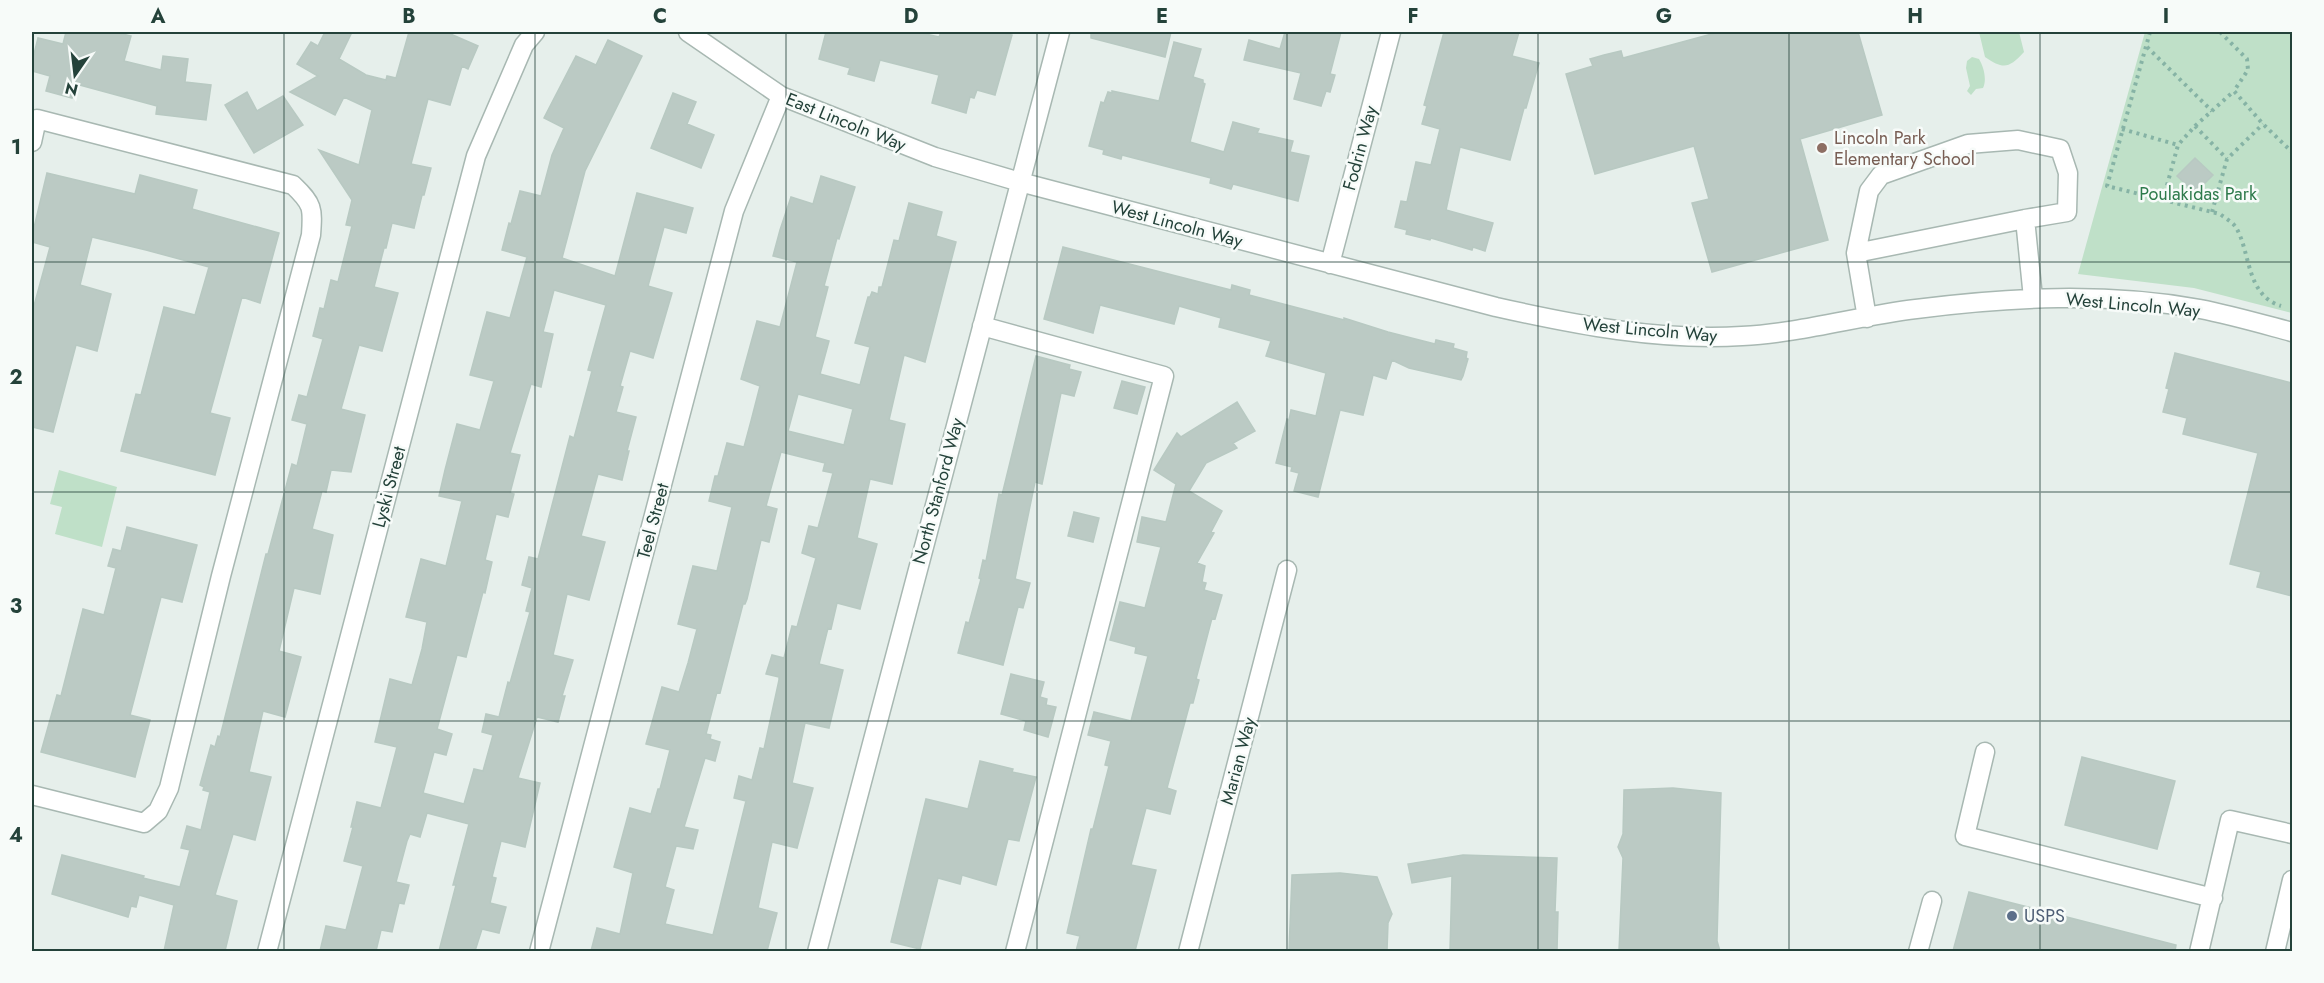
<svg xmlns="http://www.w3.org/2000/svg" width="2324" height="983" font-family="Jost,sans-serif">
  <rect width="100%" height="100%" fill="#e6efeb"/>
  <!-- green -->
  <path fill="#bfe0c8" d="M1979,32H2019L2024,52C2009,68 2004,70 1985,57Z
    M2145,32H2292V313L2194,288L2078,274Z
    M1972,57L1979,59C1984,67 1987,80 1983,88L1976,89L1971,95L1967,91L1970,86L1966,68L1967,61Z
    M59,470L117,487L102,547L55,534L62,507L50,504Z"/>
  <!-- building -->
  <path fill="#bbcac4" stroke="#b8c9c2" stroke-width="1.5" fill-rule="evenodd" d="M66,32H115L131,36L124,61L161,70L163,56L188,59L185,82L211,85L206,120L156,114L157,106L76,84L72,98L46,91L50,76L32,71V62L38,38L63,44Z
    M325,32H352L339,59L366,75L386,80L387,76L396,78L409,32H446L478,46L468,69L462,66L450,105L428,99L411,164L431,168L424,195H422L414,228L392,223L386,248H384L374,287L398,293L382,351L359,345L341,409L365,415L351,472L331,470L326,492L322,491L312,529L333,535L320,594L294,588L279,651L301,657L285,717L263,711L249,772L271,777L255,840L233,834L215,895L237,901L225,951H164L174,905L139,895L136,907L131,906L128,917L52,894L62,855L144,876L143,878L180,887L190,850L181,848L187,826L201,830L210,792L203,790L204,787L200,785L211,745L215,747L218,736L220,737L266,554H268L292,464L297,466L307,424L292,420L299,395L307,397L323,339L313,336L320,308L324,309L331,280L338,282L352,226L346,225L352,200L319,150L359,165L372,110L344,97L335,115L290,92L318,76L297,64L311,42L318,46Z
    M826,32H917L939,37L941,32H999L1012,35L995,95L977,90L974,98L970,97L966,113L932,103L939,75L880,60L874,81L848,74L850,68L819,59Z
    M1091,32H1171L1165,57L1091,38Z
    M1285,32H1341L1330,74L1335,75L1330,92L1326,91L1321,106L1294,99L1301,73L1244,60L1249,40L1280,49Z
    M1444,32H1519L1512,56L1539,63L1526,108H1524L1510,160L1460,147L1446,210L1493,223L1485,251L1473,247L1472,250L1431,238L1430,240L1406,234L1407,230L1395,227L1401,201L1407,202L1416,162L1431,165L1440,129L1422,124L1427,106L1424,105Z
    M1719,32H1858L1882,115L1800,139L1828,240L1712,272L1692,203L1709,199L1694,146L1595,174L1566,74L1593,66L1590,59L1604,55L1621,51L1623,58Z
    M608,40L642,56L585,171L562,258L615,276L637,193L693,208L686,233L664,227L648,286L672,293L653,358L630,351L620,386L623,387L616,412L636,417L627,451H629L622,480L598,474L581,536L605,542L589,600L567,594L553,655L573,660L562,696H565L558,722L537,717L518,778L540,783L525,847L501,841L492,877L496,878L490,903L506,907L499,933L482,929L475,951H439L456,885H453L469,824L427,813L420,837L410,834L407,841L396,882L409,885L404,904L399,903L392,932L381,930L376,951H320L326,926L346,930L363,866L344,861L353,827H351L357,802L381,808L397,747L375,742L390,679L412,685L422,649L427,622L406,617L421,559L446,566L462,501L439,496L445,470L457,424L480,430L494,381L470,375L487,312L510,318L527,257L502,250L509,223L511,224L520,191L541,196L552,155L564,128L544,118L576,56L596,65ZM554,290L606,305L588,370L592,371L574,438L570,436L538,559L529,557L522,585L532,588L526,611L530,612L510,683L508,682L499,717L486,714L482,732L493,735L483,771L474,769L464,804L423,793L434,752L446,755L452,734L437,729L457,655L466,657L483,592L485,593L492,562L485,560L496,514L508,517L514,494L510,493L520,455L510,453L531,384L541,387L553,334L543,332Z
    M1174,42L1201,49L1193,77L1203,80V83L1205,84L1190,142L1224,152L1233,122L1259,129L1257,133L1293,141L1290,152L1309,156L1298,201L1233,184L1231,189L1210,183L1211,178L1122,155L1121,159L1103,154L1104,150L1089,146L1101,102L1104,103L1108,92L1112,93V91L1159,101Z
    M247,92L257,111L283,96L303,125L254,153L225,105Z
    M673,93L696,102L687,124L714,135L701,168L651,148Z
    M2195,158L2213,175L2195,193L2177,176Z
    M47,173L135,194L140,175L197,190L192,209L279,233L260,303L242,297L210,413L230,418L215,475L121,451L136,394L141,395L164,307L195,315L209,267L146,250L92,237L80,285L111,294L97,351L76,345L53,432L32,427V313L50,247L32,242V236Z
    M821,176L855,187L839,239L837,238L824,286L828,287L815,337L829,341L820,374L860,385L870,347L855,343L868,297H870L872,292L878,294L879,287H882L894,240L899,241L909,203L942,212L936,236L956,242L925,362L904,355L889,420L905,424L892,484L870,479L857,538L877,544L860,609L837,603L831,629L828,628L819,664L843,670L829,728L805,723L792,783L813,788L797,848L772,842L758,908L777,913L767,951H591L597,928L620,934L633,873L614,867L630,808L651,814L658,789H660L670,750L646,744L662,687L679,692L688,663L697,629L678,624L693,566L717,571L732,507L709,501L715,476H718L727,443L744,447L751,421L760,386L741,379L757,321L780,327L797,262L773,256L780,230L791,197L813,204ZM798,394L853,409L844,445L788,431ZM781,452L825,463L823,471L833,473L818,528L809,526L802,553L816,558L797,627L792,626L784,658L772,655L766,674L779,677V680L764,749L760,748L752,780L739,776L734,798L746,801L713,935L665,924L674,890L665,887L676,846L693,849L698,830L684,827L705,758L715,761L720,742L710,739L711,735L706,734L717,692L720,693L743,604H745L747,599L761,540L769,542L777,509L766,506Z
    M1063,247L1231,290L1232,285L1250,290L1249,295L1344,320V318L1388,332L1435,344L1436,340L1454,344L1453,348L1467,352L1466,358L1468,359L1463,376L1461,380L1409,368L1392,360L1386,379L1373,375L1363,415L1340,410L1318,497L1294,491L1299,473L1291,471L1292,467L1276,463L1287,419L1289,420L1291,410L1316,416L1326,373L1266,356L1271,341L1219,327L1221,318L1179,306L1174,324L1100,305L1093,333L1044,319Z
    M2175,353L2292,383V596L2257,587L2261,572L2230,564L2258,453L2183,434L2187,418L2163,412L2169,389L2166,388Z
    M1036,356L1070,365L1069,369L1081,372L1074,396L1061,393L1042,484L1035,482L1015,579L1030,583L1023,608L1018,607L1003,665L958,653L966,622L969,623L981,579L979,578L983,560L986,561L999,494L1002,495Z
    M1122,381L1145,387L1137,414L1114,408Z
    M1237,402L1255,431L1233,443L1237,448L1206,463L1189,491L1222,511L1211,532L1214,533L1197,563L1205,566L1202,582L1206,583L1204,590L1222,595L1215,619L1212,618L1196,679L1199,680L1193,703H1190L1167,788L1176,791L1170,814L1146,808L1131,865L1156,870L1135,951H1076L1080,936L1067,933L1091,829H1093L1109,766L1105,765L1111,741L1088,735L1094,712L1131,721L1148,656L1135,653L1136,647L1110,640L1120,602L1145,608L1161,547L1137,542L1142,517L1166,522L1176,484L1154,470L1177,433L1181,437Z
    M1074,512L1099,518L1093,542L1068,536Z
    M127,527L197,545L182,602L161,597L130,715L150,720L135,777L41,752L57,695L61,696L83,609L104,615L116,568L108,566L113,549L121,551Z
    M1011,674L1044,682L1040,697L1047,699L1046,705L1056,707L1048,737L1024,730L1026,721L1001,714Z
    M2082,757L2175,781L2157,849L2065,825Z
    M980,761L1013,769L1012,772L1036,777L1019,841L1008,839L996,885L962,875L960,884L938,878L920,949L891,942L926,799L968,809Z
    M1673,788L1721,793L1717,941L1720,951H1619L1623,858L1618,847L1623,834L1624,790Z
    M1463,855L1557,858L1555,912H1558L1557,951H1450L1452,876L1412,883L1408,864Z
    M1340,873L1377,877L1392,914L1388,923L1387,951H1289L1292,875Z
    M1969,892L2176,945L2175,951H1953Z"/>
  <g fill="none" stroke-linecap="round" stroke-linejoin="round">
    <!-- minor casing -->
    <g stroke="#a8b8b2" stroke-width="21">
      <path id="minor" d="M688,32L781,96L935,157L1020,182L1496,307C1576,325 1659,341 1742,336C1801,333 1858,316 1916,309C2010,297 2106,292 2200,309C2231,315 2262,324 2292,332
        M32,142L37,119L293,185C313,204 313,208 311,235L221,576L169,788L158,811L144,823L32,795
        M2025,219L1856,253L1869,191L1881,175L1968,144L2018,140L2060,149L2068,173L2067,212L2025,219L2033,298
        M1856,253L1867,318
        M1330,264L1391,32
        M982,326L1164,376L1015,952
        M1985,752L1965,836L2213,898
        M267,952L476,156L524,45L535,32
        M539,952L734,211L781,96
        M817,952L1060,32
        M1188,952L1287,570
        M1918,952L1932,901
        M2199,952L2230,820L2292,834
        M2275,952L2292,880"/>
    </g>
    <!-- path -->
    <path stroke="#86b3a5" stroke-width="4" stroke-dasharray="3 4.5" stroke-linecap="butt" d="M2150,32L2107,186L2220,214C2225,218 2231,221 2235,226C2251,250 2245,295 2281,306
      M2220,32L2247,59L2248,70L2234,91L2263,124L2292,152
      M2147,47L2212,111
      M2195,126L2227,159
      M2122,129L2178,145
      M2163,200L2178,145L2195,126L2234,91
      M2212,212L2227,159L2263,124"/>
    <!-- minor -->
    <use href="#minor" stroke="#fff" stroke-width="18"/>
  </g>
  <!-- grid -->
  <path fill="none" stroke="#24423a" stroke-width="1.5" stroke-opacity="0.55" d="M284,32V952M535,32V952M786,32V952M1037,32V952M1287,32V952M1538,32V952M1789,32V952M2040,32V952M32,262H2292M32,492H2292M32,721H2292"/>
  <!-- markers -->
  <circle fill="#8d6e63" stroke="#f7fbf9" stroke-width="2" cx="1822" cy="148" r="6"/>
  <circle fill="#5c6f8a" stroke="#f7fbf9" stroke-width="2" cx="2012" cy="916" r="6"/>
  <g text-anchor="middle" stroke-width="5" stroke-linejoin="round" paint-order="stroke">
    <!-- street labels -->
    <g font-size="18" fill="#24423a" stroke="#f7fbf9">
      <text transform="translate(846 122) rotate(22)" y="6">East Lincoln Way</text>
      <text transform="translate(1360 148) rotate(-75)" y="6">Fodrin Way</text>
      <text transform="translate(1177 224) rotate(15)" y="6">West Lincoln Way</text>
      <text transform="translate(2133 305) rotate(5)" y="6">West Lincoln Way</text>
      <text transform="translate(1650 330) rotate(5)" y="6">West Lincoln Way</text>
      <text transform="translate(389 487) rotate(-75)" y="6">Lyski Street</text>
      <text transform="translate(938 491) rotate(-75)" y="6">North Stanford Way</text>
      <text transform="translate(653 521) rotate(-75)" y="6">Teel Street</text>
      <text transform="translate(1238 761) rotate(-75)" y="6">Marian Way</text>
    </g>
    <!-- education labels -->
    <g font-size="18" fill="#785e54" stroke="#f7fbf9" text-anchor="start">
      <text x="1834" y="144">Lincoln Park<tspan x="1834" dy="21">Elementary School</tspan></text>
    </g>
    <!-- park labels -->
    <g font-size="18" fill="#2d7a4b" stroke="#f7fbf9">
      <text x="2198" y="200">Poulakidas Park</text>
    </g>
    <!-- service labels -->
    <g font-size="18" fill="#4e5e75" stroke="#f7fbf9" text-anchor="start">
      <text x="2024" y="922">USPS</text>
    </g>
  </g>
  <!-- border -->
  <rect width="2324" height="983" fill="none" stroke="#f7fbf9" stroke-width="66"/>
  <!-- north arrow -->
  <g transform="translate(75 75) rotate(194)" stroke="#f7fbf9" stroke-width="4.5" paint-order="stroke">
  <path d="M0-4.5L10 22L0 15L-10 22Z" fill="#24423a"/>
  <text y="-9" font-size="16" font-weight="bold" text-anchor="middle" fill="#24423a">N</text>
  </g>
  <rect x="33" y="33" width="2258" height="917" fill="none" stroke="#24423a" stroke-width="2"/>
  <g font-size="20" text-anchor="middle" font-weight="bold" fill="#24423a">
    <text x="158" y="23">A</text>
    <text x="409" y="23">B</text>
    <text x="660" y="23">C</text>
    <text x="911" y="23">D</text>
    <text x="1162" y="23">E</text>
    <text x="1413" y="23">F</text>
    <text x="1664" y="23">G</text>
    <text x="1915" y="23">H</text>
    <text x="2166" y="23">I</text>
    <text x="16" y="154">1</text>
    <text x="16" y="384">2</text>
    <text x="16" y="613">3</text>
    <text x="16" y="842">4</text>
  </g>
</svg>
